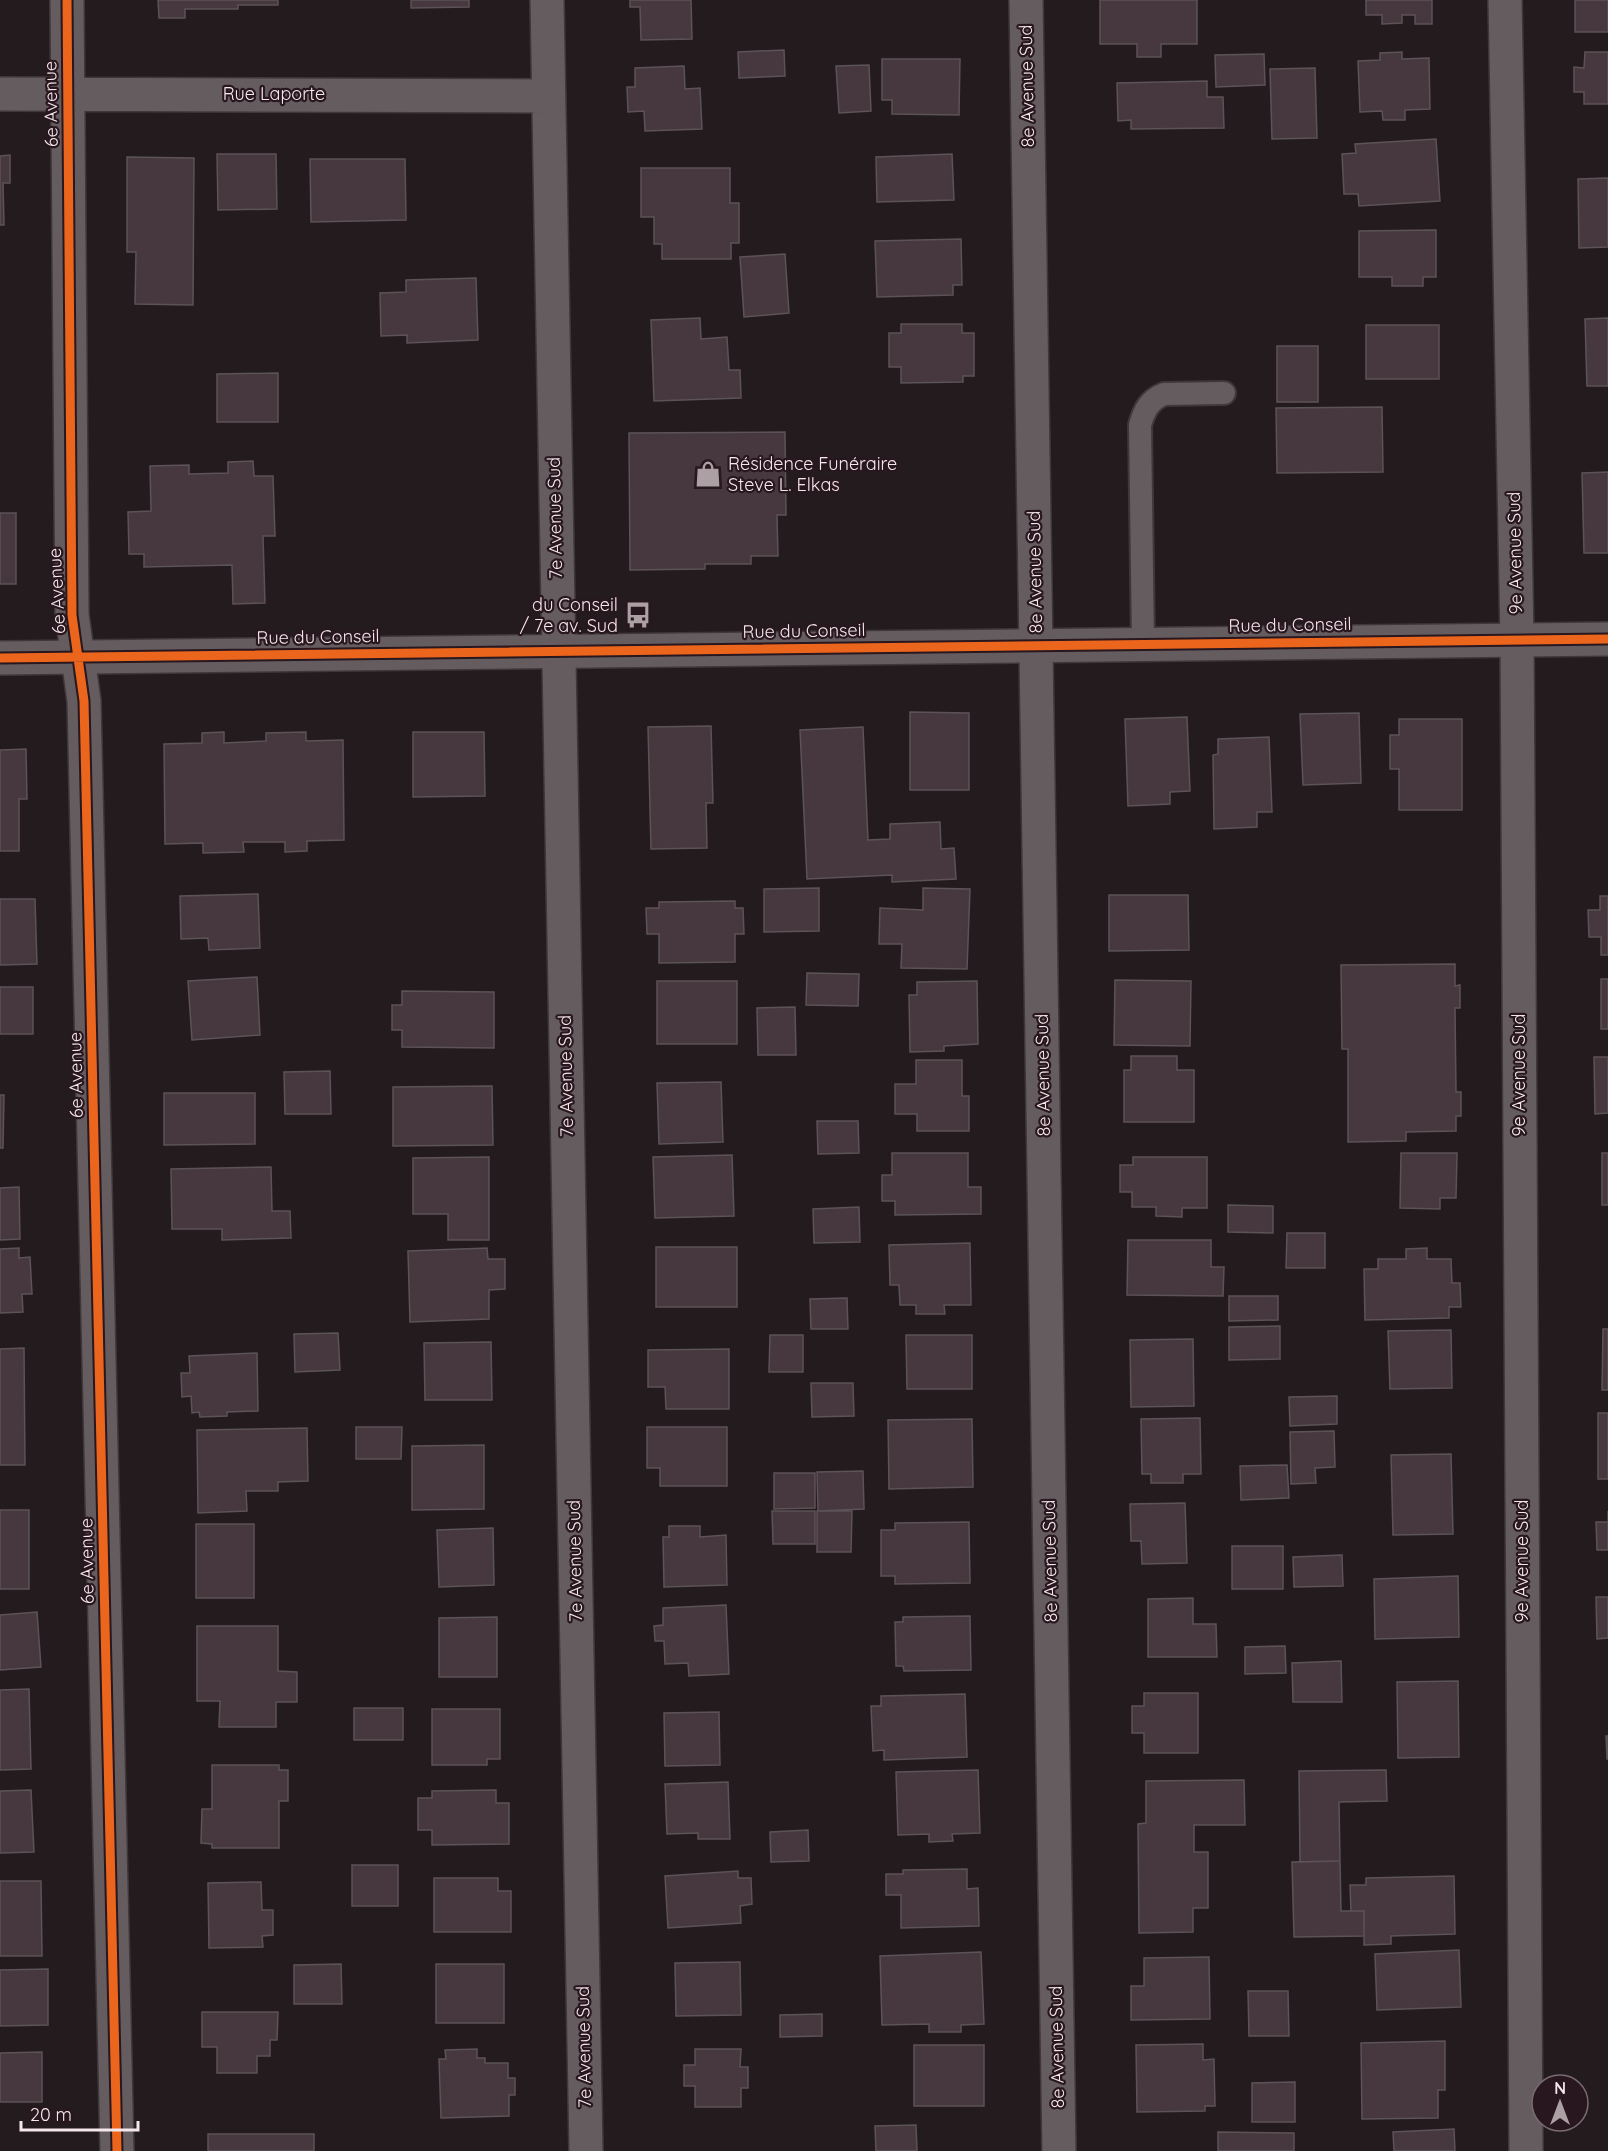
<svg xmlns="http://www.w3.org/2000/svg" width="1608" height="2151" font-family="Quicksand,sans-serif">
  <rect width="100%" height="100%" fill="#241b1f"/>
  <!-- building -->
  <path fill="#47383f" stroke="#5c5357" stroke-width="1.5" d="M158,0H278V5H238V9H185V18H159Z
    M411,0H469V7L411,8Z
    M630,0H691L692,39L641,40L640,7H630Z
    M1100,0H1197V44H1161V57H1137V44H1100Z
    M1366,0H1432V24H1415V15H1402V23L1382,24V15H1366Z
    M1575,0H1608V32H1575Z
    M784,50L785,76L739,78L738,52Z
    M1402,52V59L1429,58L1430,109L1405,110V120H1383L1382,111L1360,112L1358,61L1380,60V53Z
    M1585,52H1608V104H1584V92H1574V67L1584,68Z
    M1264,54L1265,85L1216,87L1215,55Z
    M882,59H960L959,115L892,114V100H882Z
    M869,65L871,111L839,113L836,66Z
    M684,66L685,89L700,88L702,129L645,131L644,111L628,112L627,87H635V68Z
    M1315,68L1317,138L1272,139L1270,69Z
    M1207,81V97H1223L1224,128L1131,129V120L1118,121L1117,83Z
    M1436,139L1440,201L1359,206L1358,194H1344L1342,154L1356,153L1355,144Z
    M217,154H276L277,209L218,210Z
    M952,154L954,200L877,202L876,157Z
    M10,155V183H3L4,225H0V156Z
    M127,157L194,158L193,305L135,304L136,252H127Z
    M310,159H405L406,220L311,222Z
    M641,168H730V203H739V243H731V259H662V244H654V217H641Z
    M1608,178V247L1579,248L1578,179Z
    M1436,230V277H1423V286H1392V277H1359V231Z
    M961,239L962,285H953V295L877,297L875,241Z
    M785,254L789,313L744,317L740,257Z
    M476,278L478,340L407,343V335L381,336L380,293L406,292V280Z
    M700,318L701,339L727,337L729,370H740L741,398L654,401L651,320Z
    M1608,318V386H1587L1585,319Z
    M901,324H962V333H974V376H963V382L901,383V367H889V333H901Z
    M1366,325H1439V379H1366Z
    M1277,346H1318V402H1277Z
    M278,373V422H217V374Z
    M1382,407L1383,472L1277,473L1276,408Z
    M785,432L786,515H777L778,556H751V564H705V569L630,570L629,433Z
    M253,461L254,476H273L275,536H263L265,603L233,604L232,565L144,567V554H129L128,512L151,511L150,466L189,465V474L228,473V462Z
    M1608,472V553H1584L1582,473Z
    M0,513H16V584H0Z
    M910,712L969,713V790H910Z
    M1359,713L1361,783L1303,785L1300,714Z
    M1187,717L1190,791L1170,792V804L1128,806L1125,719Z
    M1399,719H1462V810H1399V769H1390V735H1399Z
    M711,726L713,803H706L707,848L651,849L648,727Z
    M863,727L868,840L890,839V824L940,822L941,849L954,848L956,879L892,882V875L807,879L800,730Z
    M224,732V743L266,741V733L306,732V741L343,740L344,840L307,841V851L285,852V842H243L244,852L203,853V843L165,844L164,744L202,743V733Z
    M413,732H484L485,796L413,797Z
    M1269,737L1272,812H1257V827L1214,829L1213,755L1218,754V739Z
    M26,749L27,799H19V851H0V750Z
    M819,888V931L764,932V889Z
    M923,888L970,889L967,969L901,968L902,944H879L880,908L923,910Z
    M258,894L260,948L209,950L208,938L181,939L180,896Z
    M1109,895H1188L1189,950L1109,951Z
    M1600,896H1608V955H1601V937H1589L1588,910H1600Z
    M0,899H35L37,964L0,965Z
    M735,901V908H743L744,934H735V962L659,963V934H647L646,908H659V902Z
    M1455,964V986L1460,985V1008H1455L1456,1092H1461V1116H1456V1131L1406,1132V1141L1348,1142V1049H1342L1341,965Z
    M807,973L859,974L858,1006L806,1005Z
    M257,977L260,1035L192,1040L188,981Z
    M1601,979H1608V1029H1601Z
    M1115,980L1191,981L1190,1046L1114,1045Z
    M657,981H737V1044H657Z
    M977,981L978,1044L944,1046V1051L910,1052L909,995H917V982Z
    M0,987H33V1034H0Z
    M402,991L494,992V1048L402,1047V1030H392V1005H402Z
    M795,1007L796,1055H758L757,1008Z
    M1131,1056H1177V1070H1194V1122H1124V1070H1131Z
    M1594,1057H1608V1113L1595,1114Z
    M916,1060H962V1096H969V1131H917V1114H895V1084H916Z
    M330,1071L331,1114H285L284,1072Z
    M721,1082L723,1142L659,1144L657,1083Z
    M492,1086L493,1145L393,1146V1087Z
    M164,1093H255V1144L164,1145Z
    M0,1095H4L3,1148H0Z
    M817,1121H858L859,1153L818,1154Z
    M892,1153H968V1187H981V1214L895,1215V1201H882V1175H892Z
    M1401,1153H1457L1456,1198H1440V1209L1400,1208Z
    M1602,1153H1608V1205H1602Z
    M732,1155L734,1216L655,1218L653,1157Z
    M489,1157V1240H448V1214H413V1158Z
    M1133,1157H1207V1208H1182V1217L1156,1216V1207H1132V1192H1120V1165H1133Z
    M271,1167L272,1211H290L291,1238L222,1240V1229H172L171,1169Z
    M19,1187L20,1239L0,1240V1188Z
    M1228,1205L1273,1206V1233L1228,1232Z
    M859,1207L860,1242L814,1243L813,1209Z
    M1287,1233H1325V1268H1286Z
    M1128,1240H1211V1267H1224L1223,1296L1127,1295Z
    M970,1243L971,1305H944L945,1314H916V1305H900L899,1285H890L889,1245Z
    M656,1247H737V1307H656Z
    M19,1248V1258L30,1257L32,1294H22L23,1312L0,1313V1249Z
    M487,1248L488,1259H505V1289L489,1290V1319L410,1322L408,1251Z
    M1427,1248V1259H1451L1452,1283H1460L1461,1307H1449V1318L1365,1320L1364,1269H1378V1259H1406V1249Z
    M1229,1296H1278V1320L1229,1321Z
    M847,1298L848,1329H811L810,1299Z
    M1280,1326V1359L1229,1360V1327Z
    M1603,1329H1608V1390H1602Z
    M1451,1330L1452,1388L1390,1389L1388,1331Z
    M338,1333L340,1370L295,1372L294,1334Z
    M770,1335H803V1372H769Z
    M906,1335H972V1389H907Z
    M1193,1339L1194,1406L1131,1407L1130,1340Z
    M491,1342L492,1400H425L424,1343Z
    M24,1348L25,1465H0V1349Z
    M729,1349V1409H666L665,1387H648V1350Z
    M257,1353L258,1411L227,1412V1416L200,1417L199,1412L192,1413L191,1396L182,1397L181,1373H190L189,1356Z
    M811,1383H853L854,1416L812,1417Z
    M1337,1396V1424L1290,1426L1289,1397Z
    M1598,1413H1608V1479H1598Z
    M1200,1418L1201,1474H1183V1483H1151V1474H1142L1141,1419Z
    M972,1419L973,1487L889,1489L888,1420Z
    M356,1427H402L401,1459H356Z
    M647,1427H727V1486H660V1468H647Z
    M307,1428L308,1481L278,1482V1491H246L247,1511L198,1513L197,1430Z
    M1334,1431L1335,1467L1315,1468L1316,1483L1291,1484L1290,1432Z
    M484,1445V1509L412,1510V1446Z
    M1451,1454L1453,1534L1393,1535L1391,1455Z
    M1287,1465L1289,1498L1241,1500L1240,1466Z
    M863,1471L864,1509L818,1511L817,1472Z
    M774,1473H815V1508L774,1509Z
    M1185,1503L1187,1563L1142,1564L1141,1541H1131L1130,1504Z
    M0,1510H29V1589H0Z
    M772,1511H815V1544H773Z
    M817,1511H852L851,1552H817Z
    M1608,1511V1550H1597L1596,1522H1608Z
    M969,1522L970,1583L895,1584V1576H881V1530H895V1523Z
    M196,1524H254V1598H196Z
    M669,1526H700V1537L726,1535L727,1585L664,1587L663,1537H669Z
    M493,1528L494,1585L439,1587L437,1530Z
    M1232,1546H1283V1589H1232Z
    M1342,1555L1343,1586L1294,1587L1293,1557Z
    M1458,1576L1459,1637L1375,1639L1374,1579Z
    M1596,1597H1608V1638L1597,1639Z
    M1193,1598V1624H1216L1217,1657H1148V1599Z
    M726,1605L729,1674L689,1676L688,1663L665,1664L664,1641H655L654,1626L663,1625V1608Z
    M37,1612L41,1667L0,1670V1615Z
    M970,1616L971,1670L904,1671L903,1666H896L895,1622H903V1617Z
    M497,1617V1677H439V1618Z
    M197,1626H278V1671L297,1672V1702H276V1727H219L220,1701H197Z
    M1285,1646L1286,1673L1245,1674V1647Z
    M1341,1661L1342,1702H1293L1292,1663Z
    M1458,1681L1459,1757L1398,1758L1397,1682Z
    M29,1689L31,1769L0,1770V1690Z
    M1144,1693H1198V1753H1144V1733H1132V1706H1144Z
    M965,1694L967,1757L884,1760V1750L873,1751L871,1706H881V1696Z
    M354,1708H403V1740H354Z
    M432,1709H500V1759H487V1765H432Z
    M719,1712L720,1765L665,1766L664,1713Z
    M1606,1736H1608V1759H1607Z
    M212,1765H279V1770H288V1801H279V1848H212V1844L201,1843L202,1809H212Z
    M978,1770L980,1833L952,1834L953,1841L929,1842V1834L898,1835L896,1772Z
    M1386,1770L1387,1801L1339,1802L1340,1861L1300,1862L1299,1771Z
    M1244,1780L1245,1825H1194V1852H1208V1908H1193V1932L1139,1933L1138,1824L1146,1823V1781Z
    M728,1782L730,1839H698V1833L667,1834L665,1784Z
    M31,1790L34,1852L0,1853V1791Z
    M496,1790V1803H509V1844L432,1845V1830H418V1798H432V1791Z
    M808,1830L809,1861L771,1862L770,1832Z
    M1340,1861L1341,1911H1364V1936L1294,1937L1292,1862Z
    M352,1865H398V1906H352Z
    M967,1869V1889L978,1888L979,1926L901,1928V1895H886V1874H903V1870Z
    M738,1871V1878H751L752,1904L740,1906L741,1923L668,1928L665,1876Z
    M1454,1876L1455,1934L1391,1936V1944L1364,1945V1911H1351L1350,1885H1366V1878Z
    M434,1878H498V1891H511V1932H434Z
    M0,1881H41L42,1956H0Z
    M261,1882L262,1910H273V1935L262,1936L263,1947L209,1948L208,1883Z
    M1459,1950L1461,2007L1377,2010L1375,1954Z
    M981,1952L984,2024L961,2025V2032H929V2024L882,2025L880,1956Z
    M1209,1957L1210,2019L1131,2020V1986H1144V1958Z
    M740,1962L741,2015L676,2016L675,1963Z
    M341,1964L342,2004H294V1965Z
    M436,1964H504V2023H436Z
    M48,1969V2025L0,2026V1970Z
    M1248,1991H1288L1289,2036H1249Z
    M202,2012H278L277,2040H270V2056H257V2073H217V2047H202Z
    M822,2014V2036L780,2037V2015Z
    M1445,2041V2090H1438V2118L1362,2119L1361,2043Z
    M1203,2044V2060L1214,2059L1215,2106H1205V2111L1137,2112L1136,2045Z
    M914,2045H984V2106H914Z
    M477,2049V2058H485V2063H508V2078H515V2095H509V2116L441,2118L439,2059H446L445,2050Z
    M695,2049H741L740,2067H748V2088H741V2107H695V2086H684V2065H695Z
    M42,2052V2102H0V2053Z
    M1295,2082V2122H1252V2083Z
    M916,2125L917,2151H876L875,2126Z
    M1454,2129L1455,2151H1394L1393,2132Z
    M1218,2132L1294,2133V2151H1218Z
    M208,2134H314V2151H208Z"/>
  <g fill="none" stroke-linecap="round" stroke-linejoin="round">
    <!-- service casing -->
    <g stroke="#3f373a" stroke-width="26">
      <path id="service" d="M1143,643L1140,425C1144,411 1149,400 1164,394L1224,393"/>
    </g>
    <!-- minor casing -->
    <g stroke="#3f373a" stroke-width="36">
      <path id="minor" d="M67,0L72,615L84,701L117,2151
        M547,0L586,2151
        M1026,0L1059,2151
        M1505,0L1517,639L1526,2151
        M0,94L548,96"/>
    </g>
    <!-- tertiary casing -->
    <g stroke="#3f373a" stroke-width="36">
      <path id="tertiary" d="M0,658L1608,639"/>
    </g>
    <!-- service -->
    <use href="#service" stroke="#655c60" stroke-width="22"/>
    <!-- minor -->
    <use href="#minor" stroke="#655c60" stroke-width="33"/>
    <!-- tertiary -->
    <use href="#tertiary" stroke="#655c60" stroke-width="33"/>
    <!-- cycleway casing -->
    <g stroke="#28171e" stroke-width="13">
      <path id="cycleway" d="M67,0L72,615L84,701L117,2151
        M0,658L1608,639"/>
    </g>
    <!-- cycleway -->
    <use href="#cycleway" stroke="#eb651d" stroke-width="9"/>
  </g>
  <!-- icons -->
  <defs>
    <g id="shop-bare" transform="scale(2.07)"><path d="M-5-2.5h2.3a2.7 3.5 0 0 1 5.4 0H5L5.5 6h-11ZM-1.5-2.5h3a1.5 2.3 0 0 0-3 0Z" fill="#aca0a4" stroke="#28171e" stroke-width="2.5" paint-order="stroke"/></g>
    <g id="bus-bare" transform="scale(2.07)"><path d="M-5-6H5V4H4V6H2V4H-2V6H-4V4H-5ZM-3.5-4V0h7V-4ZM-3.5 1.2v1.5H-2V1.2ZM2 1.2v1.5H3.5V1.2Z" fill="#aca0a4" stroke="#28171e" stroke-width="2.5" paint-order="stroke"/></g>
  </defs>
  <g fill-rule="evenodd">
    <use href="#shop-bare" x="708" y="474"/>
    <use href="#bus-bare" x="638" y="615"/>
  </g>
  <g text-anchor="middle" stroke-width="4.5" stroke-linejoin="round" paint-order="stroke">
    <!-- street labels -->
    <g font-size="18" fill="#f5e8ec" stroke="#28171e">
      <text transform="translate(1027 86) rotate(-91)" y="6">8e Avenue Sud</text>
      <text x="274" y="100">Rue Laporte</text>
      <text transform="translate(51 104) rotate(-91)" y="6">6e Avenue</text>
      <text transform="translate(555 518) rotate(-91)" y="6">7e Avenue Sud</text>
      <text transform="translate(1515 553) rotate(-91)" y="6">9e Avenue Sud</text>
      <text transform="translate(1035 572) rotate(-91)" y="6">8e Avenue Sud</text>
      <text transform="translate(57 591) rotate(-93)" y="6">6e Avenue</text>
      <text transform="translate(1290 625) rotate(-1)" y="6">Rue du Conseil</text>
      <text transform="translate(804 631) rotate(-1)" y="6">Rue du Conseil</text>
      <text transform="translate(318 637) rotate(-1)" y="6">Rue du Conseil</text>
      <text transform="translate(76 1075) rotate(-91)" y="6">6e Avenue</text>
      <text transform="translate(1043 1075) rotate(-91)" y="6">8e Avenue Sud</text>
      <text transform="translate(1519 1075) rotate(-90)" y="6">9e Avenue Sud</text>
      <text transform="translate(566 1076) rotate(-91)" y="6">7e Avenue Sud</text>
      <text transform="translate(87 1561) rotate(-91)" y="6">6e Avenue</text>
      <text transform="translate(575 1561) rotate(-91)" y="6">7e Avenue Sud</text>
      <text transform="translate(1050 1561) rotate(-91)" y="6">8e Avenue Sud</text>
      <text transform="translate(1522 1561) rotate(-90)" y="6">9e Avenue Sud</text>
      <text transform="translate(584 2047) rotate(-91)" y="6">7e Avenue Sud</text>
      <text transform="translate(1057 2047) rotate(-91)" y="6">8e Avenue Sud</text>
    </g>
    <!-- poi labels -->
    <g font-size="18" fill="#f5e8ec" stroke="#28171e" text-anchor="start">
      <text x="728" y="470">Résidence Funéraire<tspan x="728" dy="21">Steve L. Elkas</tspan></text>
      <text x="618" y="611" text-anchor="end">du Conseil<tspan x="618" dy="21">/ 7e av. Sud</tspan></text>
    </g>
  </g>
  <!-- north arrow -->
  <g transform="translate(1560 2103)"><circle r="28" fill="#28171e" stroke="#7a6b70" stroke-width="1.5"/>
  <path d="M0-4.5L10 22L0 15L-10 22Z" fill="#aca0a4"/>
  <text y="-9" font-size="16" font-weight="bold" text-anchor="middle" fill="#f5e8ec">N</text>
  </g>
  <!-- scale -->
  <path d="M21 2121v9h117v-9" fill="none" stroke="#f5e8ec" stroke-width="3"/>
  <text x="30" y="2121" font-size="18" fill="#f5e8ec" stroke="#28171e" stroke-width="4.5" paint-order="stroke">20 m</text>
</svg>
